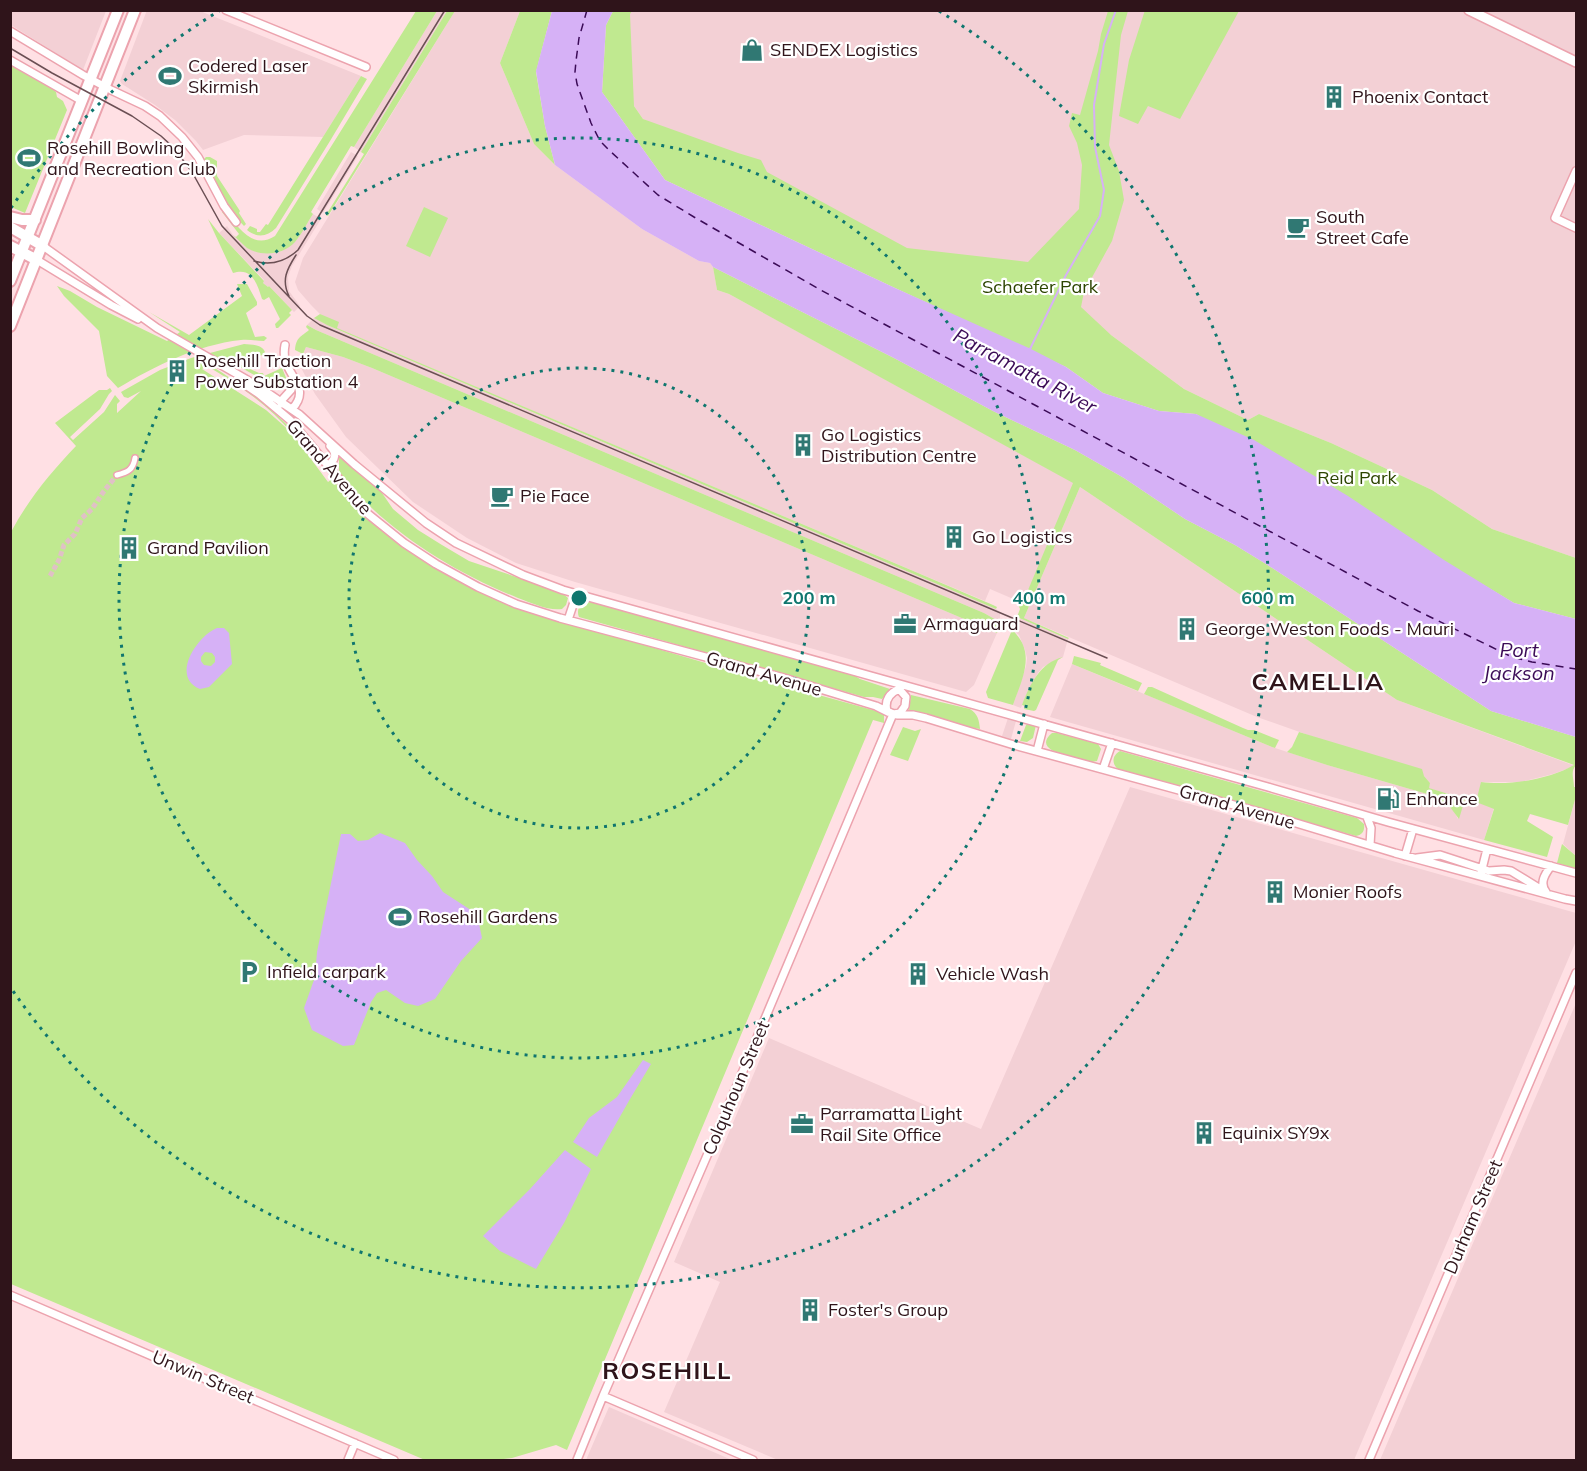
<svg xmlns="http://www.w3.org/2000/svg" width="1587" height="1471" font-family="Mulish,sans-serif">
  <rect width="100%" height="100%" fill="#ffe0e4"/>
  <!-- built -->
  <path fill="#f3d0d5" d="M147,10L200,11L361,76L323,137L244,135L203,150L196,141L175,120L155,105L122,84L120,81Z
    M631,10L1576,11V558L1492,529L1432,490L1331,443L1259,414L1248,420L1184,389L1111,335L906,251L643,119L632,103L629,14Z
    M10,11L11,10L106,11L83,70L11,25Z
    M437,11H447L361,152L354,147Z
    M455,11H520L500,63L534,144L555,165L642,229L699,261L710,263L713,267L717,290L729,294L1074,483L1023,603L990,589L985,601L336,328L327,318L320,314L311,305L298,290L295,282L303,258Z
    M351,152L358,156L323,213L317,209Z
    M313,214L321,219L292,266L288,277L289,291L300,306L294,312L269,286L268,287L263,283L264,280L219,233L227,226L233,235L246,247L262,253H274L282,251L291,245L298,238Z
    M314,318L336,329L996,609L1000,612V622L984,613L316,330L307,325Z
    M306,347L343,357L372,368L997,633L974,685L966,692L575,582L516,563L467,538L413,502L346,437L315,394L299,364Z
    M1080,487L1397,700L1575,766L1553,774L1521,782H1481L1484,804L1494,808L1484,840L1050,717L1072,664L1272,747L1327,765L1434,796L1450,807L1454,811L1458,819L1465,799L1428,788L1430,783L1424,776L1257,717L1024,618Z
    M1017,617L1068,639L1063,657L1043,667L1038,673L1027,693L1021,708L1013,705L1026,666L1027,658L1025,650L1019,635L1012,630Z
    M1008,718L1016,721L1011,739L1002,736Z
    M1130,787L1576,913V941L1354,1460H778L664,1412L720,1282L674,1262L769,1038L981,1129Z
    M1576,796V856L1563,844Z
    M1576,1003V1460H1380Z
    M609,1407L732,1460H586Z"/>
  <!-- green -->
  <path fill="#c0e990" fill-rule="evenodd" d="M1145,10L1239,11L1180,119L1148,106L1138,124L1119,116L1129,60Z
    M416,11H437L354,147L351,146L311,212L313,214C307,223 302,234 295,242C283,255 262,257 247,248C242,244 238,239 233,235L236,237L239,234L222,212L224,210C238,226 252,251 275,236Z
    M447,11H455L328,216L326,215L364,154L361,152Z
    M520,11H552L536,72L545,126L555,165L534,144L500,63Z
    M613,11H632L630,14L634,106L643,119L738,153L761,160L767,172L907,248L1028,262L1079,209L1082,165L1077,143L1069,126L1072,113L1080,115L1098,51L1101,34L1108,11H1128L1121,35L1109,145L1119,171L1124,200L1112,241L1084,292L1081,307L1111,335L1184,389L1248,420L1259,414L1331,443L1432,490L1492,529L1576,558V619L1514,603L1196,414L1159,411L1103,393L1066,367L895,288L665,180L602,92L606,25Z
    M10,64L51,88L56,92L57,97L63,101L67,110L25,213L11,207Z
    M361,76L367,79L330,141L276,228C267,237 257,238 247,230L250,226L257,229V232H260L266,224L268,225Z
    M206,157H210L217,161V176L240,211L239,213L246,224L244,226L230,211L209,173L204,159Z
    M424,207L448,218L430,257L406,246Z
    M208,219L219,233L264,281L263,283L268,287L269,286L292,310L289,313L291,315L278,328H276L275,324L280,319L269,297L264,300L262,299C257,283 252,267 233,273Z
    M713,267L894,358L993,411L1075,450L1124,478L1185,519L1235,545L1266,564L1491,711L1576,737V765C1570,772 1574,779 1574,787H1576V796L1568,825L1530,814L1527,821L1553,837L1547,857L1484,840L1494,809L1476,802L1481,782C1510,786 1550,779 1574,765L1397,700L1080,487L1024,618L1069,638L1068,639L1017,617L1020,609L1016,600L1023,602L1073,483L729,294L717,290Z
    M237,284H247L257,302V305L246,313L255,337L264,336L267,338L264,341C256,341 249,339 241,340C196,345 155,366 118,388L107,376L99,331L64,296L57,286L70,291L97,307L167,341L180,332L149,312L189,335L242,296Z
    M320,314L339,322L337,328L911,570L993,605L997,607L996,609L327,325L314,318Z
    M307,325L316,330L984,613L1000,622L997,633L372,368L343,357L306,347L303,354L295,350C296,337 301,337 309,330L306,327Z
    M244,344C252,345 262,344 265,352L263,355L240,359L238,360L237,363L259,373H263L264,376L282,368L287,380L285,385L278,387L272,385L224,358L210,365C244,386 271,407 298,436H294L328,482L332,479C350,500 368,521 390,537C429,567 473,590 518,608L750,676L880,712L884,715V723L873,720L567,1450L556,1445L512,1458L495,1460H425L11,1284V532C28,500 51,472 76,446L55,423L99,390H107L110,388L112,391L109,394L100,409L70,437L73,440L104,412L115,395L120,401L117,404V413L141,391L128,398L124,397L121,392L160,370L191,358ZM207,366C238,384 269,406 292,433L266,410L202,369Z
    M339,454H341L382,493L393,509L418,530L442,545L469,561L561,592L568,598L566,605L562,609C548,611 532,603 518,598C451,571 385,530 339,473Z
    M586,599L852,674L860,679L890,689L882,699L873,697H864L579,617C576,611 580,602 586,599Z
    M1012,630C1037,652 1022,679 1013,705L988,698L986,692Z
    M1074,656L1101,663L1100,665L1142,683L1138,691L1072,664Z
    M1063,657L1058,660L1036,710L1034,711L1024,709L1025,706L1022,705C1030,684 1040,663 1063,657Z
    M1148,687H1152L1243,728L1248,730H1254L1279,740L1275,748L1272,747L1144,694Z
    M911,695L970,709C978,714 979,720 980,729L958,725L909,710Z
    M1028,723L1036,725L1033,738L1027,742L1020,741L1026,725Z
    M903,727L915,731L921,729L908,761L890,755Z
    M1299,732L1422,769L1424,776L1430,783L1429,788L1465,799L1459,819L1450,807L1434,796L1327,765L1287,752L1292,747Z
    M1052,733H1057L1098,744L1101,749L1097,761L1091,762C1079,759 1029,752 1052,733Z
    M1120,751L1357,818L1364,824C1365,831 1362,835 1356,836L1119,770C1112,765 1111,756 1120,751Z
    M1562,844L1576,856V869L1557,863Z"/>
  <!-- water -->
  <path fill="#d6b1f6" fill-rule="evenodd" d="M552,11H613L606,25L602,92L665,180L895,288L1031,349L1066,367L1103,393L1159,411L1196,414L1254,440L1348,496L1444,560L1514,603L1576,619V737L1491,711L1266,564L1235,545L1185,519L1124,478L1075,450L993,411L894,358L713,267L710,263L699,261L642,229L555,165L545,126L536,71Z
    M217,628H224L229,633L232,664L209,687L200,689C170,677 197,636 217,628ZM205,652L212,653L215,657V662L211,666L204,665L201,661V657Z
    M380,833L405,843L417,860L432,876L443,892L477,914L482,938L461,961L435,999L418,1006L405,1003L386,990L377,993L371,1002L354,1045L343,1046L312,1030L304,1008L315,977L317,952L341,834H350L358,841L368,840Z
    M643,1060L651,1064L630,1099L597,1157L573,1142L589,1118L617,1097Z
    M565,1150L591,1169L564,1223L536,1269L500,1251L483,1236L530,1189Z"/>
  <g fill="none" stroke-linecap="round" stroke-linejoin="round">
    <!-- stream -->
    <path stroke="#d6b1f6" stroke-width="2" d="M1030,349L1066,275L1100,216L1104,190L1095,147L1094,105L1104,44L1116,10"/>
    <!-- ferry -->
    <path stroke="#3b0b57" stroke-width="1.5" stroke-dasharray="8 6" stroke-linecap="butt" d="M587,10L579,38L576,61L575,72L577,84L591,123L600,141L610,151L658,195L694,217L817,288L1418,611L1512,657L1532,662L1576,669"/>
    <!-- pedestrian-tunnel -->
    <path stroke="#e0c1c6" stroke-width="5" stroke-dasharray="5 2.5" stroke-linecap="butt" d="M50,576L59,560L64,545L75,534L82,518L92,509L104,491L117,475"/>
    <!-- pedestrian casing -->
    <g stroke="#eca3ae" stroke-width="8">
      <path id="pedestrian" d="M117,475C128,472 133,470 135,458"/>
    </g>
    <!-- minor casing -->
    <g stroke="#eca3ae" stroke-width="10">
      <path id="minor" d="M226,10L366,67
        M10,31L83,75L111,90L145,106L160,116L182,137L198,157L224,206L236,222
        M10,60L82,101
        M1576,171L1555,218L1576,228
        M43,246L157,328L256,385L300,415L354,464L426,523L456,543L523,575L563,590L692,626L1268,787L1388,822L1576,873
        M37,260L111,305L138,319
        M285,345C284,350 284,355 285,360C291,379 310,390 292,409
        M237,379L259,394L290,420L368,514L404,543L436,564L478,587L516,604L560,618L784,678L876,706L888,712
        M281,404V401L291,390L293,384L294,378
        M328,466C336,459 337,453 330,446
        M568,620L577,593
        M899,689L906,697L905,706L900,713L893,714L887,711C884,700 890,693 899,689Z
        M897,715H913L926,718L1014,745L1263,813L1395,853L1565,899L1576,901
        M1037,751L1044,724
        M1103,769L1112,743
        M1367,817L1371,828L1370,845
        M1405,856L1413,829
        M1417,858L1440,855L1489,871L1504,870L1511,871L1542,890
        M1481,873L1487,849
        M1546,892C1539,883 1545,874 1551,866
        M10,1295L394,1460
        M603,1396L753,1460
        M348,1460L355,1443
        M577,1460L603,1396L719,1128L893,714
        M1369,1460L1576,973"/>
    </g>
    <!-- tertiary casing -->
    <g stroke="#eca3ae" stroke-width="12">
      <path id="tertiary" d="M1469,10L1576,62"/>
    </g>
    <!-- primary casing -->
    <g stroke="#eca3ae" stroke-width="14">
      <path id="primary" d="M10,217L22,220H35
        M10,227L43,246
        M10,246L37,260
        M10,281L118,10
        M10,326L135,10"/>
    </g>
    <!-- pedestrian -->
    <use href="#pedestrian" stroke="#fff" stroke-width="5"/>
    <!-- minor -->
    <use href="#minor" stroke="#fff" stroke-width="7"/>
    <!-- tertiary -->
    <use href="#tertiary" stroke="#fff" stroke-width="9"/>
    <!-- primary -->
    <use href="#primary" stroke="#fff" stroke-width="10"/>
    <!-- tram -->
    <path stroke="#6b4f54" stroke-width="1.5" d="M10,48L52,73L132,116L161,136L173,147L192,172L222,226L307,316L320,325L1107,658
      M254,261C271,266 285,262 298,250L445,10
      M289,296C281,280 287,269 296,255"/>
  </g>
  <!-- distance rings -->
  <g fill="none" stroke="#0f766e" stroke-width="3" stroke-dasharray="3 6">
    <circle cx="579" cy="598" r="230"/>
    <circle cx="579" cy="598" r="460"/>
    <path d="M11 208A689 689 0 0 1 219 11M939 11A689 689 0 1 1 11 988"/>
  </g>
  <!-- icons -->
  <defs>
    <g id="shop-bare" transform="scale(1.8)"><path d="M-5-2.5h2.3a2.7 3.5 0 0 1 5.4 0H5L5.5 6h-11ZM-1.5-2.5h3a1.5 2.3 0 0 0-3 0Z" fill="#307873" stroke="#fff" stroke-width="2.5" paint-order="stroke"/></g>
    <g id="stadium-bare" transform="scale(1.8)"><path d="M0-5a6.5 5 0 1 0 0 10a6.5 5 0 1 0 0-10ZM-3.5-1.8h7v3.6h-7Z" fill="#307873" stroke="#fff" stroke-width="2.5" paint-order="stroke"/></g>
    <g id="building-bare" transform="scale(1.8)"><path d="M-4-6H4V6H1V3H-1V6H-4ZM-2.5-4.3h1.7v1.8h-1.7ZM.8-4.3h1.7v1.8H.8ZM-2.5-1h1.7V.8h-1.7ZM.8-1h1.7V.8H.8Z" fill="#307873" stroke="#fff" stroke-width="2.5" paint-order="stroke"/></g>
    <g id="cafe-bare" transform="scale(1.8)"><path d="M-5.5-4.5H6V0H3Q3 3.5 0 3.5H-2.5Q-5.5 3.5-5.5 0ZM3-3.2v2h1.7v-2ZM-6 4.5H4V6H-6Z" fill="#307873" stroke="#fff" stroke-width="2.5" paint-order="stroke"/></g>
    <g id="office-bare" transform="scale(1.8)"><path d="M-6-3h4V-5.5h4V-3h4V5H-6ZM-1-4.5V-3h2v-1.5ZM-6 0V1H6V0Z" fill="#307873" stroke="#fff" stroke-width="2.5" paint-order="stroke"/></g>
    <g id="fuel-bare" transform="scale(1.8)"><path d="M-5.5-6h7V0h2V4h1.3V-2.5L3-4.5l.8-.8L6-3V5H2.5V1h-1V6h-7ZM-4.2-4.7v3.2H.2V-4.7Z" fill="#307873" stroke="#fff" stroke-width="2.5" paint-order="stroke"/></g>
    <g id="parking-bare" transform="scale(1.8)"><path d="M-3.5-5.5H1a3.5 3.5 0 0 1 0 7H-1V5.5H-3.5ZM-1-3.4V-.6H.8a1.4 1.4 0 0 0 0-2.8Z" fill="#307873" stroke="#fff" stroke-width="2.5" paint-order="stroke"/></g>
  </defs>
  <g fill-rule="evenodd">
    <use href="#shop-bare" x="752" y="50"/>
    <use href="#stadium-bare" x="170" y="76"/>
    <use href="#building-bare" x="1334" y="97"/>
    <use href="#stadium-bare" x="29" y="158"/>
    <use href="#cafe-bare" x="1298" y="227"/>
    <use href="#building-bare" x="177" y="371"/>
    <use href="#building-bare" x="803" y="445"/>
    <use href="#cafe-bare" x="502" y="496"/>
    <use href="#building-bare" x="954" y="537"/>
    <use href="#building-bare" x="129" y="548"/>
    <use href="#office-bare" x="905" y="624"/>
    <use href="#building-bare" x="1187" y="629"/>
    <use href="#fuel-bare" x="1388" y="799"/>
    <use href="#building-bare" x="1275" y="892"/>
    <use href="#stadium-bare" x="400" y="917"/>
    <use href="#parking-bare" x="249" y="972"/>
    <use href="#building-bare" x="918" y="974"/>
    <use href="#office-bare" x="802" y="1124"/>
    <use href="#building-bare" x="1204" y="1133"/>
    <use href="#building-bare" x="810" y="1310"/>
  </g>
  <g text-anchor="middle" stroke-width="4.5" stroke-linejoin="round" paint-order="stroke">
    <!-- poi labels -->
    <g font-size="18" fill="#2f141a" stroke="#fff" text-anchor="start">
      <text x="770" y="56">SENDEX Logistics</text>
      <text x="188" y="72">Codered Laser<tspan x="188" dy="21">Skirmish</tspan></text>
      <text x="1352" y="103">Phoenix Contact</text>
      <text x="47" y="154">Rosehill Bowling<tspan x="47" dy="21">and Recreation Club</tspan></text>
      <text x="1316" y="223">South<tspan x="1316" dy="21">Street Cafe</tspan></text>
      <text x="195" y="367">Rosehill Traction<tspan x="195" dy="21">Power Substation 4</tspan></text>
      <text x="821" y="441">Go Logistics<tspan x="821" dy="21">Distribution Centre</tspan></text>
      <text x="520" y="502">Pie Face</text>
      <text x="972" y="543">Go Logistics</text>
      <text x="147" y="554">Grand Pavilion</text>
      <text x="923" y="630">Armaguard</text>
      <text x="1205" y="635">George Weston Foods - Mauri</text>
      <text x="1406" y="805">Enhance</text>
      <text x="1293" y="898">Monier Roofs</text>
      <text x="418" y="923">Rosehill Gardens</text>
      <text x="267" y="978">Infield carpark</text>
      <text x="936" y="980">Vehicle Wash</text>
      <text x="820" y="1120">Parramatta Light<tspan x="820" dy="21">Rail Site Office</tspan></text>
      <text x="1222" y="1139">Equinix SY9x</text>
      <text x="828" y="1316">Foster's Group</text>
    </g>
    <!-- park labels -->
    <g font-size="18" fill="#2c4400" stroke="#fff">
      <text x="1040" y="293">Schaefer Park</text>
      <text x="1357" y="484">Reid Park</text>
    </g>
    <!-- street labels -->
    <g font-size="18" fill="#2f141a" stroke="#fff">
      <text transform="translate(329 467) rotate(49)" y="6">Grand Avenue</text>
      <text transform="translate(764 674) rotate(16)" y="6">Grand Avenue</text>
      <text transform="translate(1237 807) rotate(16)" y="6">Grand Avenue</text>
      <text transform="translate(736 1088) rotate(-67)" y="6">Colquhoun Street</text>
      <text transform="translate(1473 1217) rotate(-67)" y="6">Durham Street</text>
      <text transform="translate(203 1377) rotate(23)" y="6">Unwin Street</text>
    </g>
    <!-- water labels -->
    <g font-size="20" font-style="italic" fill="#3b0b57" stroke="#fff">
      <text transform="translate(1025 371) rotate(28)" y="7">Parramatta River</text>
      <text x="1519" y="657">Port<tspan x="1519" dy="23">Jackson</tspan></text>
    </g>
    <!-- district labels -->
    <g font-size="24" font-weight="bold" letter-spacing="1.5" fill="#2f141a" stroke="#fff">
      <text x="1318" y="690">CAMELLIA</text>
      <text x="667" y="1379">ROSEHILL</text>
    </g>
  </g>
  <circle cx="579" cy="598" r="9" fill="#0f766e" stroke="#fff" stroke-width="3"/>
  <g font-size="18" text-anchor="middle" font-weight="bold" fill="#0f766e" stroke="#fff" stroke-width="4.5" stroke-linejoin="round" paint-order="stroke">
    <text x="809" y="604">200 m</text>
    <text x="1039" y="604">400 m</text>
    <text x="1268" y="604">600 m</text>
  </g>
  <!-- border -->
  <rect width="1587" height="1471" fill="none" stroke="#2f141a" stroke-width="24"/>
</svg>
